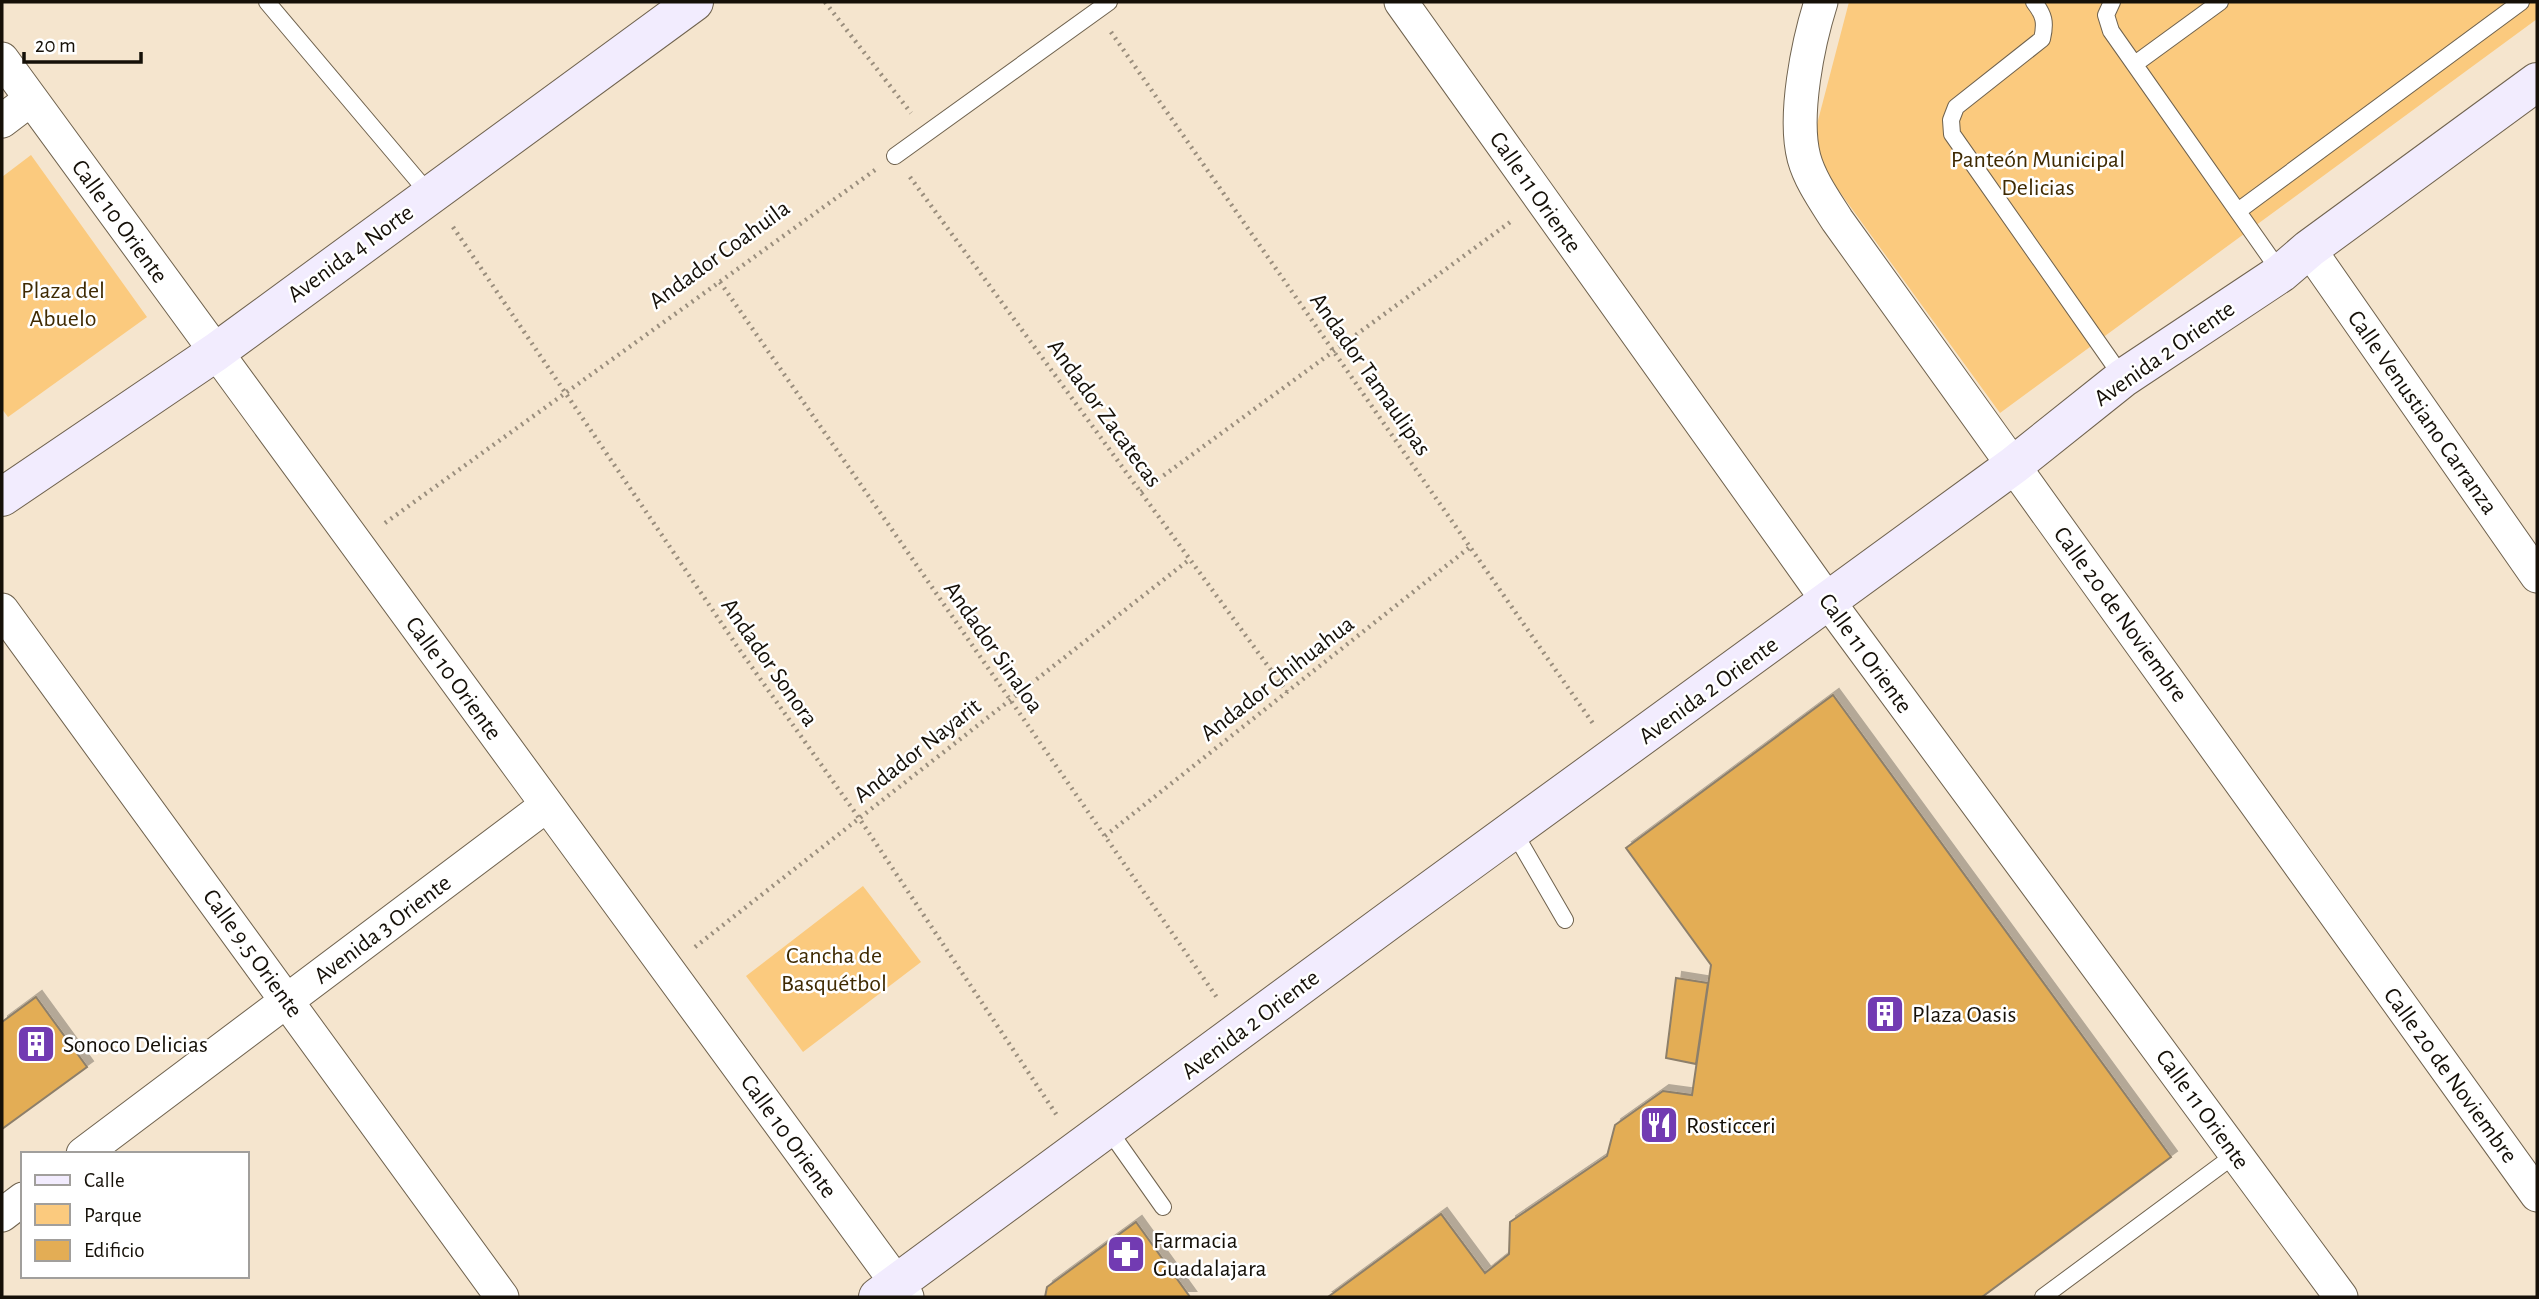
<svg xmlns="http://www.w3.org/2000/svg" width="2539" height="1299" font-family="'Alegreya Sans',sans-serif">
  <defs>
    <filter id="shadow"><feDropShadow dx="6" dy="-6" stdDeviation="0" flood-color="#0004"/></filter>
  </defs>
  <rect width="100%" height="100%" fill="#f5e5ce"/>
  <!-- green -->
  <path fill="#fbca7e" d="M1849,2H2537V19L2000,413L1810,151Z
    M31,155L147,317L8,417L2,409V177Z
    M863,886L921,962L803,1052L746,976Z"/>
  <!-- building -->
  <path fill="#e3ad55" stroke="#8d7f6a" stroke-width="2" filter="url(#shadow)" d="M1833,695L2171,1157L1982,1297H1328L1441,1214L1485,1273L1509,1254L1510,1222L1607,1156L1615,1125L1663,1091L1692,1095L1711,965L1626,848Z
    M1676,978L1708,983L1696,1064L1666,1058Z
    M36,997L87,1067L2,1129V1022Z
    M1136,1222L1190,1297H1045L1047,1287Z"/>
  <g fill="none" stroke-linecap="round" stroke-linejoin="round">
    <!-- lane casing -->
    <g stroke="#6f624e" stroke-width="18">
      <path id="lane" d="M267,2L430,195
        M2034,2C2044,15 2046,22 2042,39L1956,107L1951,120L1952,134L2123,378
        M2112,2L2106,15L2111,31L2281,273
        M2135,64L2220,2
        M895,156L1109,2
        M2238,211L2521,2
        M1514,832L1565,920
        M1108,1129L1163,1207
        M2043,1297L2236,1154"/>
    </g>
    <!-- street casing -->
    <g stroke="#6f624e" stroke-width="35">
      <path id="street" d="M1401,2L1828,601L2341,1297
        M1821,2C1808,43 1793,116 1804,158C1810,180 1825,201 1837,220L2537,1195
        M2,59L907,1297
        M2,121L31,99
        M2309,249L2537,576
        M2,610L502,1297
        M83,1154L547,805
        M2,1215L23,1199"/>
    </g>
    <!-- secondary casing -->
    <g stroke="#6f624e" stroke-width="40">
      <path id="secondary" d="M2,497L216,352L694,2
        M878,1297L1391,919L2014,465L2123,378L2281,273L2309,249L2537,82"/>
    </g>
    <!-- path -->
    <path stroke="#9a8e7d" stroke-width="4.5" stroke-dasharray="2 5" stroke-linecap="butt" d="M825,2L911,113
      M1111,32L1594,725
      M910,177L1287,692
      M453,227L739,649L859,818L1058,1117
      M720,282L1218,999
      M1141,492L1513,220
      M385,523L875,170
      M1105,836L1470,547
      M695,947L1190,559"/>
    <!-- lane -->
    <use href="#lane" stroke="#fff" stroke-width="16"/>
    <!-- street -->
    <use href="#street" stroke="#fff" stroke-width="33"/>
    <!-- secondary -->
    <use href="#secondary" stroke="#f2ecfe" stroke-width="38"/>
  </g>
  <!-- icons -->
  <defs>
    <g id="building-square" transform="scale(2.0125)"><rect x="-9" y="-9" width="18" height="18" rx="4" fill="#723bb2" stroke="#fff"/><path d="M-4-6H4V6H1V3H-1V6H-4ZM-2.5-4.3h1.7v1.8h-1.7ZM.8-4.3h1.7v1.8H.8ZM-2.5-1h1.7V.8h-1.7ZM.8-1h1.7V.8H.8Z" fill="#fff"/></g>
    <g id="restaurant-square" transform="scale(2.0125)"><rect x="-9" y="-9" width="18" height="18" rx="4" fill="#723bb2" stroke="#fff"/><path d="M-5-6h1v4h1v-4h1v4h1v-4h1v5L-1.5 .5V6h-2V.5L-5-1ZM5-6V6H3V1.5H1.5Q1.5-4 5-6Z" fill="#fff"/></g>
    <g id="pharmacy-square" transform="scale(2.0125)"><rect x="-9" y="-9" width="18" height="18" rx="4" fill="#723bb2" stroke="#fff"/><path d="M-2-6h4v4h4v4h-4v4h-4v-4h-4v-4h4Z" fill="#fff"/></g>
  </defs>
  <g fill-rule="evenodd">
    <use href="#building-square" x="1885" y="1014"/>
    <use href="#building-square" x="36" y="1044"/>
    <use href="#restaurant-square" x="1659" y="1125"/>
    <use href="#pharmacy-square" x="1126" y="1254"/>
  </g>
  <g text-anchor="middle" stroke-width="5" stroke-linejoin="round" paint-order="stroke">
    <!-- park labels -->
    <g font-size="24" fill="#3f2a02" stroke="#fff">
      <text x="2038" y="167">Panteón Municipal<tspan x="2038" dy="28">Delicias</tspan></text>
      <text x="63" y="298">Plaza del<tspan x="63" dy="28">Abuelo</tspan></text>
      <text x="834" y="963">Cancha de<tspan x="834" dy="28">Basquétbol</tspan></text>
    </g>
    <!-- street labels -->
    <g font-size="24" fill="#151008" stroke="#fff">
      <text transform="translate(1536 192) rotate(55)" y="8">Calle 11 Oriente</text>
      <text transform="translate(120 221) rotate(54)" y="8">Calle 10 Oriente</text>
      <text transform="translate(350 253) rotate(-36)" y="8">Avenida 4 Norte</text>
      <text transform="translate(719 254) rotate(-36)" y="8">Andador Coahuila</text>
      <text transform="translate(2164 353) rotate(-35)" y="8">Avenida 2 Oriente</text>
      <text transform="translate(1371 374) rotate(55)" y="8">Andador Tamaulipas</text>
      <text transform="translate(2423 412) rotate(55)" y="8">Calle Venustiano Carranza</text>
      <text transform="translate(1105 413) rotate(54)" y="8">Andador Zacatecas</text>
      <text transform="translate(2121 614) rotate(54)" y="8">Calle 20 de Noviembre</text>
      <text transform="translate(994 647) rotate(55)" y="8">Andador Sinaloa</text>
      <text transform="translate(1866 653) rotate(54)" y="8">Calle 11 Oriente</text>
      <text transform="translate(770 662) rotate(55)" y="8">Andador Sonora</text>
      <text transform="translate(454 678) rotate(54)" y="8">Calle 10 Oriente</text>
      <text transform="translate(1277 678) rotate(-38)" y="8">Andador Chihuahua</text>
      <text transform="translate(1708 690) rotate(-36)" y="8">Avenida 2 Oriente</text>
      <text transform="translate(917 750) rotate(-38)" y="8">Andador Nayarit</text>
      <text transform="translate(382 929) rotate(-37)" y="8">Avenida 3 Oriente</text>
      <text transform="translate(253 953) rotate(54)" y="8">Calle 9.5 Oriente</text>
      <text transform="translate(1250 1024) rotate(-37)" y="8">Avenida 2 Oriente</text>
      <text transform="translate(2451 1075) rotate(54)" y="8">Calle 20 de Noviembre</text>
      <text transform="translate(2203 1109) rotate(54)" y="8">Calle 11 Oriente</text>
      <text transform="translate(789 1136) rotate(54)" y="8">Calle 10 Oriente</text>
    </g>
    <!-- poi labels -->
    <g font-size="24" fill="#151008" stroke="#fff" text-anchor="start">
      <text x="1912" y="1022">Plaza Oasis</text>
      <text x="63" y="1052">Sonoco Delicias</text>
      <text x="1686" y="1133">Rosticceri</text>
      <text x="1153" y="1248">Farmacia<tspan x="1153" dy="28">Guadalajara</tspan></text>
    </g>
  </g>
  <!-- border -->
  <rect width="2539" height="1299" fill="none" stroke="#151008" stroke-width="7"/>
  <!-- legend -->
  <rect x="21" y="1152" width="228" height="126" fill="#ffffff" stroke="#a19f9c" stroke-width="2"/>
  <rect x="35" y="1175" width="35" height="10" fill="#f2ecfe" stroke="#a19f9c" stroke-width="2"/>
  <text x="84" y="1187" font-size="21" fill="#151008">Calle</text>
  <rect x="35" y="1204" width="35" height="21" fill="#fbca7e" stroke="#a19f9c" stroke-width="2"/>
  <text x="84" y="1222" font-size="21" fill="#151008">Parque</text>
  <rect x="35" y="1240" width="35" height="21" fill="#e3ad55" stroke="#a19f9c" stroke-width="2"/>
  <text x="84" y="1257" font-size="21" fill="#151008">Edificio</text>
  <!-- scale -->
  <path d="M24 52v10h117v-10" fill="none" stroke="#151008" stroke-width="3.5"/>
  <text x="35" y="52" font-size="21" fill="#151008" stroke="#ffffff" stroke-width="5" paint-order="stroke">20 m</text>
</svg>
